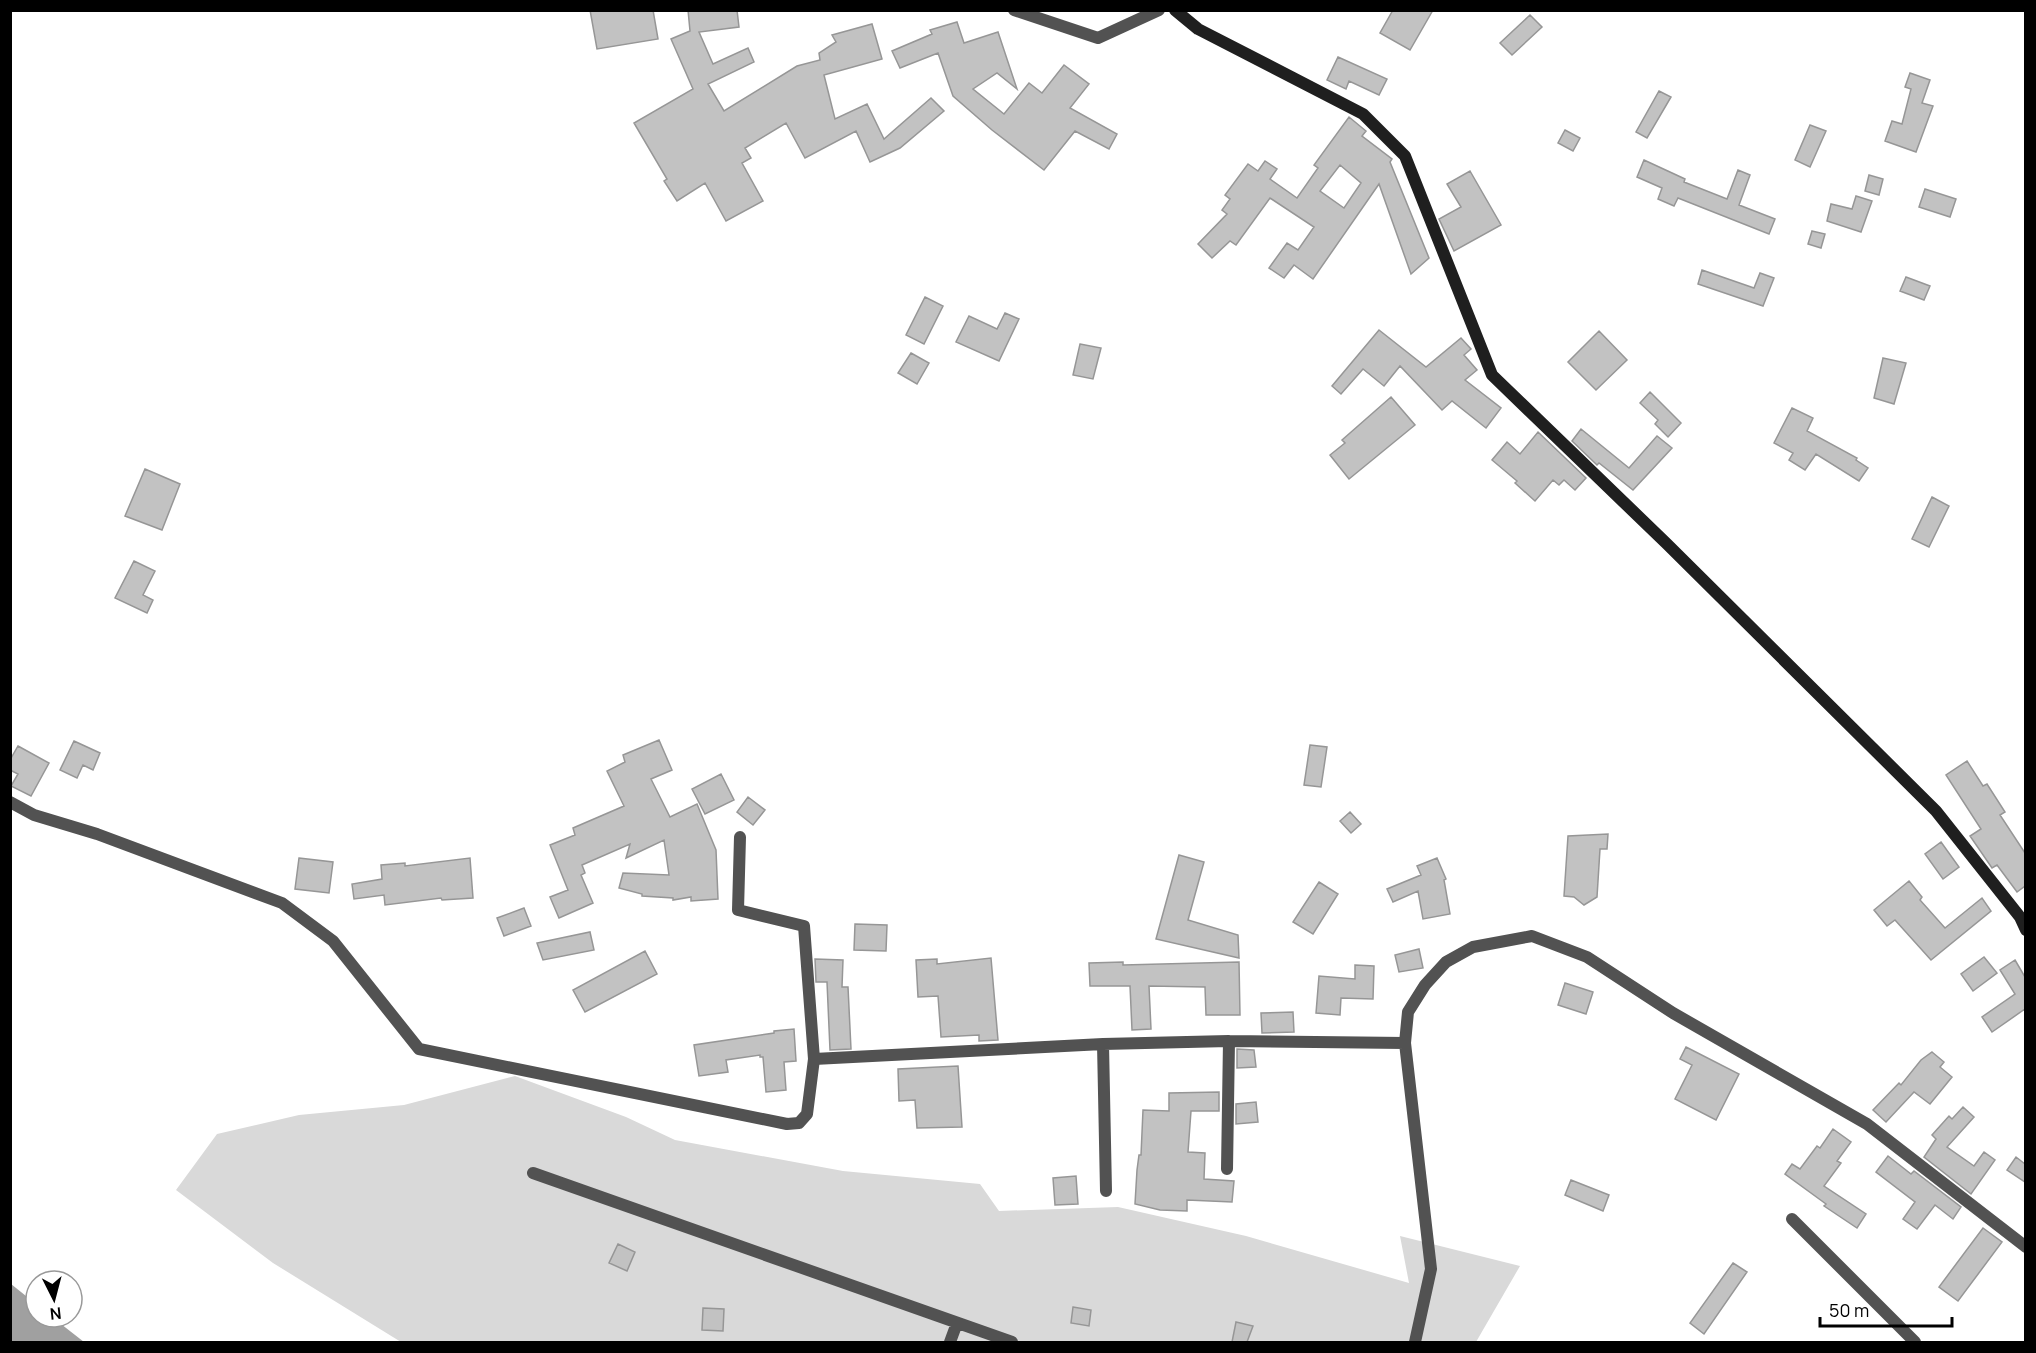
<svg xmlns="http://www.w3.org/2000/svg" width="2036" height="1353" font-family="Manrope,sans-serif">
  <rect width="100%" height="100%" fill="#fff"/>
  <!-- green -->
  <path fill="#d9d9d9" d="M515,1076L626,1117L675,1140L843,1171L980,1184L999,1211L1118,1207L1246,1236L1409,1283L1400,1236L1520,1266L1476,1342H401L273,1263L176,1190L217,1134L299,1115L404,1105Z"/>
  <!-- water -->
  <path fill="#a0a0a0" d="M11,1284L36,1304V1317H52L84,1342H11Z"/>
  <!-- building -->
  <path fill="#c2c2c2" stroke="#969696" stroke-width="1.5" fill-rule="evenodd" d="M590,10H653L658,39L597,49Z
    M688,10H737L739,27L699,32L713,64L748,48L754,62L708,84L724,111L797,66L820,60L819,53L836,42L832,35L872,24L882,59L824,75L835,119L867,104L884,139L931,98L944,111L900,148L870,162L856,131L805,158L786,123L745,148L751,158L742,163L763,201L726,221L705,183L677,201L664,181L667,179L634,123L693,89L671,39L690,31Z
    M1393,10H1433L1410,50L1380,33Z
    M1530,15L1542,27L1512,55L1500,43Z
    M957,22L964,43L998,32L1017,89L997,73L973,89L1004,114L1029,83L1042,93L1064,65L1089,84L1070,108L1117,134L1109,149L1075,131L1044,170L992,130L953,96L938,53L900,68L892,51L932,34L930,30Z
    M1338,57L1387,79L1379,95L1349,81L1346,89L1327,80Z
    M1910,73L1930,80L1922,103L1933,106L1916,152L1885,141L1892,121L1902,124L1911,89L1905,87Z
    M1659,91L1671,97L1647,138L1636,132Z
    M1349,117L1366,131L1362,136L1392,159L1390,162L1429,258L1411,274L1379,184L1313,279L1294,265L1284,278L1269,268L1287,243L1298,250L1314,227L1270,198L1236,245L1230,241L1212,258L1198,244L1227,214L1222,210L1230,199L1225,195L1248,164L1258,171L1265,161L1277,169L1270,179L1297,198L1318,168L1314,165ZM1340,165L1361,183L1344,208L1320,191Z
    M1810,125L1826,131L1810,167L1795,160Z
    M1565,130L1580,138L1573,151L1558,143Z
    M1644,160L1685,179L1684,182L1727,199L1738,170L1750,175L1739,205L1775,219L1769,234L1678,198L1674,206L1658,199L1662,188L1637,177Z
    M1470,171L1501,225L1454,251L1439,219L1461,207L1447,184Z
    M1869,175L1883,179L1879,195L1865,191Z
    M1925,189L1956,199L1950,217L1919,207Z
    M1856,196L1872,201L1861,232L1827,221L1831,204L1852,209Z
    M1812,231L1825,234L1821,248L1808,244Z
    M1702,270L1754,288L1760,273L1774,278L1763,306L1698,284Z
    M1906,277L1930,286L1924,300L1900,291Z
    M925,297L943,306L924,344L906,335Z
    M1005,313L1019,319L999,361L956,342L969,316L997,329Z
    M1379,330L1426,367L1461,338L1471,349L1464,355L1477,370L1465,380L1501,408L1486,428L1452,401L1442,410L1400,366L1384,386L1363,369L1341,394L1332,386Z
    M1599,331L1627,360L1596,390L1568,362Z
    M1080,344L1101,348L1093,379L1073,375Z
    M911,353L929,363L917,384L898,373Z
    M1883,358L1906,363L1894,404L1874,398Z
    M1650,392L1681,423L1668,437L1655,424L1658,420L1640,403Z
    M1391,397L1415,425L1349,479L1330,455L1345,443L1342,440Z
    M1792,408L1813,418L1807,431L1857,458L1856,460L1868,468L1859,481L1816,454L1805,470L1789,460L1793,453L1774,443Z
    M1581,429L1629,468L1657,436L1672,448L1633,490L1599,463L1597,465L1572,441Z
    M1538,432L1586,478L1575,490L1564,480L1559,485L1553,480L1535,501L1515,483L1517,481L1492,460L1507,442L1520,454Z
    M145,469L180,484L162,530L125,516Z
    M1932,497L1949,506L1929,547L1912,539Z
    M134,561L155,571L143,595L153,600L147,613L115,598Z
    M659,740L672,770L651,779L670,817L697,804L716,850L718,899L691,901V897L673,900V898L642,896V894L619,888L623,873L669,875L664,840L626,858L630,844L582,865L585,873L581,875L593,903L559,918L550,897L568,890L550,845L575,835L573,828L624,806L607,771L625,762L623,755Z
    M74,741L100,753L93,770L83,765L77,778L60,770Z
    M1310,745L1327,747L1321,787L1304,785Z
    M18,746L49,763L31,796L11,786L18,774L10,770V760Z
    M1967,761L1983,786L1987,784L2005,812L2000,815L2025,853V886L2017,892L1997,865L1992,868L1970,836L1981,829L1946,775Z
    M721,774L734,800L705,814L692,789Z
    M748,797L765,810L753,825L737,812Z
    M1350,812L1361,824L1351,833L1340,821Z
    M1608,834L1607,849H1600L1597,897L1584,905L1574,897L1564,896L1568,836Z
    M1941,842L1959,867L1943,879L1925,854Z
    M1179,855L1204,862L1188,920L1238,935L1239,958L1156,939Z
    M299,858L333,862L329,893L295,889Z
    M470,858L473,898L442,900L441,898L385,905L384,895L354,899L352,884L382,879L381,865L405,863V866Z
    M1437,858L1446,879L1444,880L1450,914L1423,919L1418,891L1393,902L1387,889L1421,875L1417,866Z
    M1909,881L1922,897L1920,900L1945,928L1982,898L1991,911L1931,960L1895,920L1887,926L1874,910Z
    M1319,882L1338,894L1313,934L1293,922Z
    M524,908L531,926L504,936L497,918Z
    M855,924L887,925L886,951L854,950Z
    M590,932L594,950L543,960L537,943Z
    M1419,949L1423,968L1399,972L1395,955Z
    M645,951L657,974L585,1012L573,990Z
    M1984,957L1997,973L1973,991L1961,974Z
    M991,958L998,1040L979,1041V1035L941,1037L938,996L918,997L916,960L937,959V964Z
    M815,959L843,960L842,987H848L851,1049L830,1050L827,982H816Z
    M2015,960L2025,977V1011V1009L1992,1032L1982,1017L2015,994L2000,970Z
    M1123,962V965L1239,962L1240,1015H1206L1205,987L1149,986L1151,1029L1132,1030L1130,986H1090L1089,963Z
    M1355,965L1374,966L1373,999L1341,998L1340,1015L1316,1013L1319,976L1355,979Z
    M1565,983L1593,992L1586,1014L1558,1005Z
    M1293,1012L1294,1032L1262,1033L1261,1013Z
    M794,1029L796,1061L784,1062L786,1090L766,1092L763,1057H760V1055L726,1060L728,1072L699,1076L694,1045L774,1033V1031Z
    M1686,1047L1739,1074L1716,1120L1675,1099L1692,1065L1680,1059Z
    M1237,1049L1254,1050L1256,1067L1237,1068Z
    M1932,1052L1944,1062L1940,1067L1952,1077L1930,1104L1914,1092L1886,1122L1873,1110L1899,1083L1901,1085L1921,1060Z
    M958,1066L962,1127L917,1128L915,1100L899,1101L898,1069Z
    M1219,1092V1111H1191L1188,1152L1205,1153L1204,1179L1234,1181L1232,1202L1187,1200V1211L1160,1210L1135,1204L1137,1170L1139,1155H1141L1143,1110L1169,1111V1093Z
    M1256,1102L1258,1122L1236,1124V1104Z
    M1963,1107L1974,1117L1947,1147L1974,1166L1984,1152L1995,1160L1971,1194L1924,1157L1936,1139L1932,1135L1949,1116L1952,1119Z
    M1833,1129L1851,1142L1837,1161L1841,1163L1824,1186L1866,1214L1857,1228L1824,1206L1826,1204L1785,1174L1792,1164L1800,1169L1817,1146L1820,1148Z
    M1888,1156L1911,1174L1914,1171L1961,1207L1953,1219L1935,1205L1917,1229L1903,1219L1915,1202L1876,1172Z
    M2016,1157L2025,1164V1182L2007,1170Z
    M1076,1176L1078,1204L1055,1205L1053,1178Z
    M1571,1180L1609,1195L1603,1211L1565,1195Z
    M1983,1228L2002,1242L1958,1301L1939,1287Z
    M618,1244L635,1252L627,1271L609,1263Z
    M1733,1263L1747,1272L1704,1334L1690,1323Z
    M1073,1307L1091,1310L1089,1326L1071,1323Z
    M703,1308L724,1309L723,1331L702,1330Z
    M1236,1322L1253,1326L1247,1342H1232Z"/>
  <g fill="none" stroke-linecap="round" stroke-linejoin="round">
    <!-- street -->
    <path stroke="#525252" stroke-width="12" d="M1014,10L1098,38L1159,10
      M10,802L34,815L97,834L282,903L333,941L419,1049L787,1124L799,1123L807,1114L814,1059L1103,1044L1229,1041L1405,1043L1408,1012L1425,985L1446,962L1473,947L1532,936L1587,957L1673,1013L1867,1124L2026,1247
      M740,837L738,910L804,926L814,1059
      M1405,1043L1431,1269L1415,1342
      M1103,1044L1106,1191
      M1227,1169L1229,1041
      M533,1173L1012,1342
      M1792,1219L1915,1342
      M950,1342L957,1323"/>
    <!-- secondary -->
    <path stroke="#1f1f1f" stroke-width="12" d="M1175,10L1198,29L1363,114L1405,156L1492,375L1667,544L1936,811L2020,917L2026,930"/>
  </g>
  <!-- border -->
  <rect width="2036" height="1353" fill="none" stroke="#000000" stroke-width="24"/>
  <!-- north arrow -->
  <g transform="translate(54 1299) rotate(174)"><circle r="28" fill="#ffffff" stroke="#999999" stroke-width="1.5"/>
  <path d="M0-4.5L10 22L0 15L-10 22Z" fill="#000000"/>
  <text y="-9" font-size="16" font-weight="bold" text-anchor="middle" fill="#000000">N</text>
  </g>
  <!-- scale -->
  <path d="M1820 1317v9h132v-9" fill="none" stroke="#000000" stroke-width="3"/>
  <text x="1829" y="1317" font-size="18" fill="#000000" stroke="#ffffff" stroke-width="4.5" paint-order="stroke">50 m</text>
</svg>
